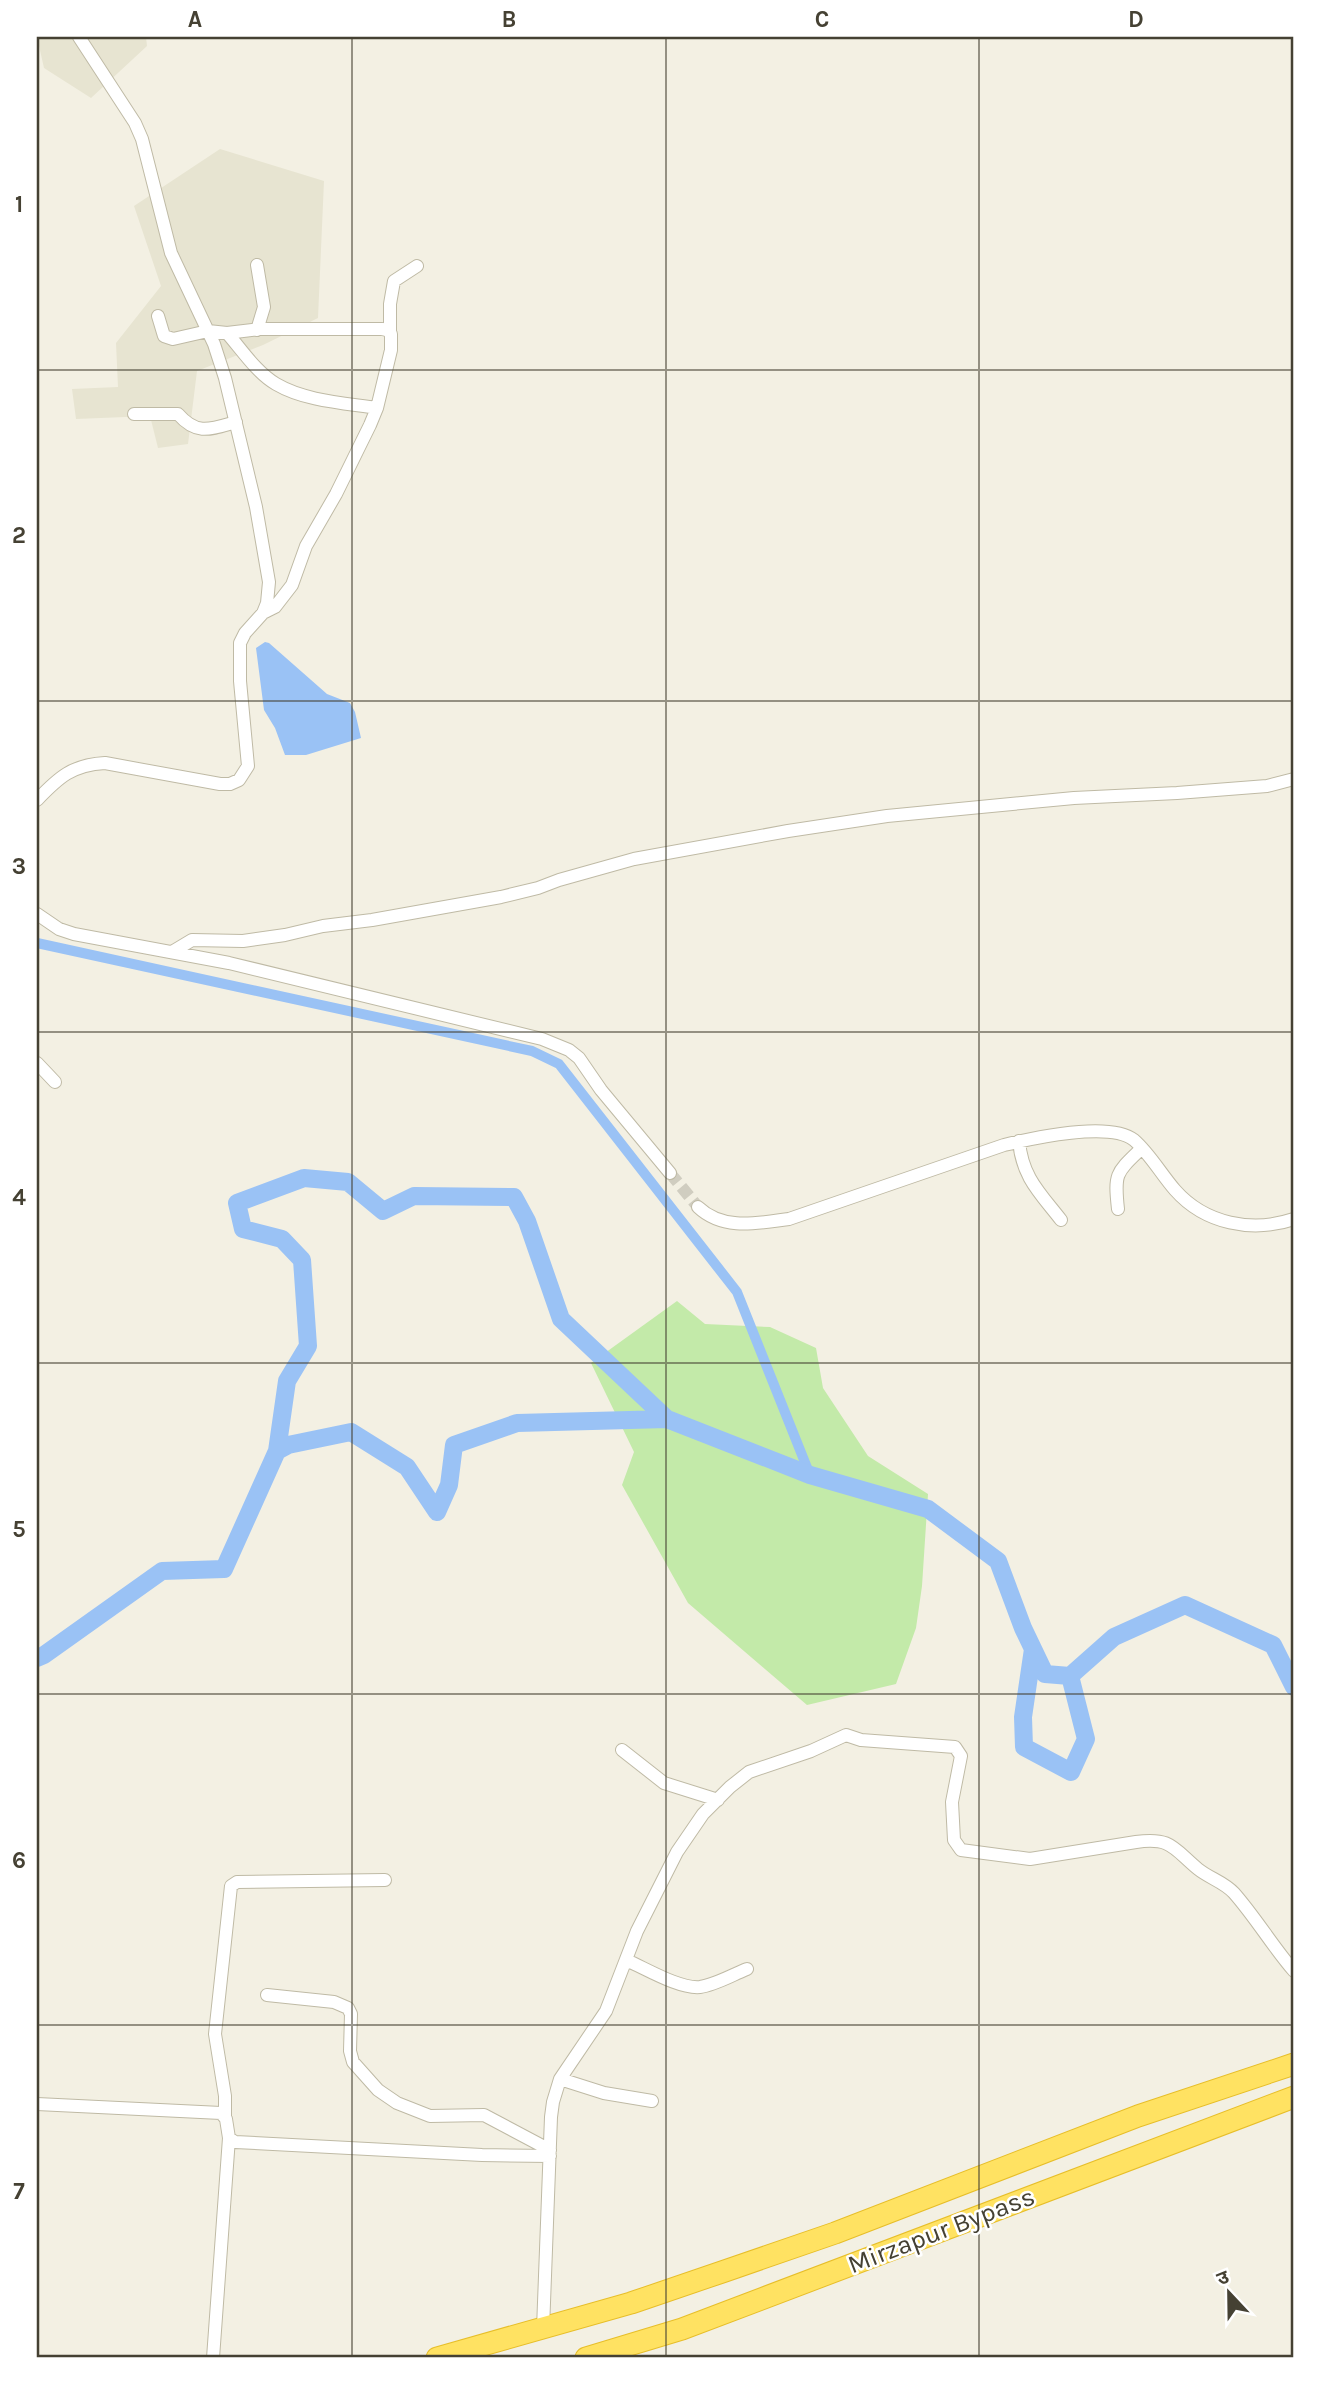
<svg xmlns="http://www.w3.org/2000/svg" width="1331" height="2395" font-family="Karla,'Noto Sans Devanagari',sans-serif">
  <rect width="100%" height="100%" fill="#f3f0e3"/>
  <!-- residential -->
  <path fill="#e7e4d1" d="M37,37H146L147,46L91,98L44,68Z
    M220,149L324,181L318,318L263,345L197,371L188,444L158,448L150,416L76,419L72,389L118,387L116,343L161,286L134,206Z"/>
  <!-- green -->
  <path fill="#c3eaa9" d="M677,1301L705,1324L770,1327L816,1348L823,1388L868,1456L928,1494L922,1586L916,1628L896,1684L807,1705L688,1603L622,1485L634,1452L591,1363Z"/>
  <!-- water -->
  <path fill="#9ac2f5" d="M265,642L269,643L327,694L350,703L355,712L361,738L306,755H285L275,728L264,710L256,648Z"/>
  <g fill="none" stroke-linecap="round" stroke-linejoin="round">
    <!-- canal -->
    <path stroke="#9ac2f5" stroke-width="10" d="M37,943L532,1051L559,1064L737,1292L810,1475"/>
    <!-- river -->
    <path stroke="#9ac2f5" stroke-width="18" d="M277,1451L287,1381L308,1346L302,1260L282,1239L243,1229L237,1203L304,1178L348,1182L383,1211L414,1196L514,1197L527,1221L561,1319L667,1419
      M1033,1649L1023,1717L1024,1747L1071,1772L1086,1739L1070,1676
      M37,1658L44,1655L162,1571L224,1569L277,1451L288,1445L351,1432L407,1467L437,1512L449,1485L454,1445L517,1423L667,1419L810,1475L928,1509L998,1561L1023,1628L1045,1674L1070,1676L1114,1637L1185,1605L1273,1645L1294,1687"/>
    <!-- street-tunnel -->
    <path stroke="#d0cdc0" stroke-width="12" stroke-dasharray="12 6" stroke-linecap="butt" d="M670,1173L698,1207"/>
    <!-- street casing -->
    <g stroke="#bfbaa5" stroke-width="14">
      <path id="street" d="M158,316L164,336L173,339L208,331L227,333L260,329H382L387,330L391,334V350L377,408L370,425L336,494L306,546L292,585L275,607L263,613
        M257,330L264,307L257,265
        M390,332V304L394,281L417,266
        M227,333C242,350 256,372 276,384C305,401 344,403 377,408
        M134,414H178C197,436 211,429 236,422
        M37,800C59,777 72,765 105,763L220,784H230L239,780L248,766L240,681V643L245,633L263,613L267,603L269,582L256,507L225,378L214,344L171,253L142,139L135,123L79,37
        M37,914L59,929L74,934L229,963L542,1039L569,1050L579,1058L601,1090L670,1173
        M172,952L192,940L243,941L285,935L323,926L372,920L501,897L538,888L559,880L634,859L788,831L887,816L1074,798L1177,793L1267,786L1294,779
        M37,1063L55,1082
        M1019,1141C1022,1177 1040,1193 1061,1220
        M698,1207C723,1231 758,1223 789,1219L1004,1145C1033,1138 1110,1121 1134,1140C1150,1154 1161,1174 1175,1190C1205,1224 1252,1233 1294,1219
        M1118,1209C1114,1173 1116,1173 1142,1148
        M622,1750L664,1783L718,1800
        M626,1960C645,1968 679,1989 700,1987C715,1985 732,1975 747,1969
        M267,1995L334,2002L348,2008L351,2014L350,2051L353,2062L378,2090L397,2103L430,2116L484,2115L550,2150
        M560,2079L604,2093L652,2101
        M37,2104L221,2113L226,2119L229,2138L235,2142L482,2155L550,2156
        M225,2116V2096L215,2034L231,1886L237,1882L385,1880
        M543,2329L551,2117L553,2102L560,2079L606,2011L637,1931L677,1852L703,1814L730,1787L749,1772L811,1751L846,1735L861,1740L955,1747L961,1756L952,1802L954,1840L961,1850L1030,1859L1136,1842C1171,1837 1173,1848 1198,1869C1209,1878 1224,1882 1234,1893C1256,1918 1273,1947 1294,1971
        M213,2358L229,2138"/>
    </g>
    <!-- highway casing -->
    <g stroke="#e7be29" stroke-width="23">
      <path id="highway" d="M437,2358L631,2303L722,2272L835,2233L1138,2116L1294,2064
        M586,2358L682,2329L1294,2097"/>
    </g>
    <!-- street -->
    <use href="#street" stroke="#fff" stroke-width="12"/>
    <!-- highway -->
    <use href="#highway" stroke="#ffe262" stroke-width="21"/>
  </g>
  <!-- grid -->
  <path fill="none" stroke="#454133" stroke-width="2" stroke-opacity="0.55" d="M352,37V2358M666,37V2358M979,37V2358M37,370H1294M37,701H1294M37,1032H1294M37,1363H1294M37,1694H1294M37,2025H1294"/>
  <g text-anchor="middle" stroke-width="5" stroke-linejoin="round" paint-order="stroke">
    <!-- street labels -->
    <g font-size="26" fill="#454133" stroke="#fff">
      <text transform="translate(941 2230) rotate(-21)" y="9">Mirzapur Bypass</text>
    </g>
  </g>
  <!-- border -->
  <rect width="1331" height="2395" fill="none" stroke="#ffffff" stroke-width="77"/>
  <!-- north arrow -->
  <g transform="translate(1229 2293) rotate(338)" stroke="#ffffff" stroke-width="5" paint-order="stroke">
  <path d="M0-5L12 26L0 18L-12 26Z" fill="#454133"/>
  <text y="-10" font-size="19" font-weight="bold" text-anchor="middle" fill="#454133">उ</text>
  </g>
  <rect x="38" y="38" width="1254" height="2318" fill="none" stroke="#454133" stroke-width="2.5"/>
  <g font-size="23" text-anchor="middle" font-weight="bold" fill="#454133">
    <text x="195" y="27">A</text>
    <text x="509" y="27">B</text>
    <text x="822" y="27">C</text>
    <text x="1136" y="27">D</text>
    <text x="19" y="212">1</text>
    <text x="19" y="543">2</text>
    <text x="19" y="874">3</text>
    <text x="19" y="1205">4</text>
    <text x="19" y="1537">5</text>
    <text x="19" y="1868">6</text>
    <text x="19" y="2199">7</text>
  </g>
</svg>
